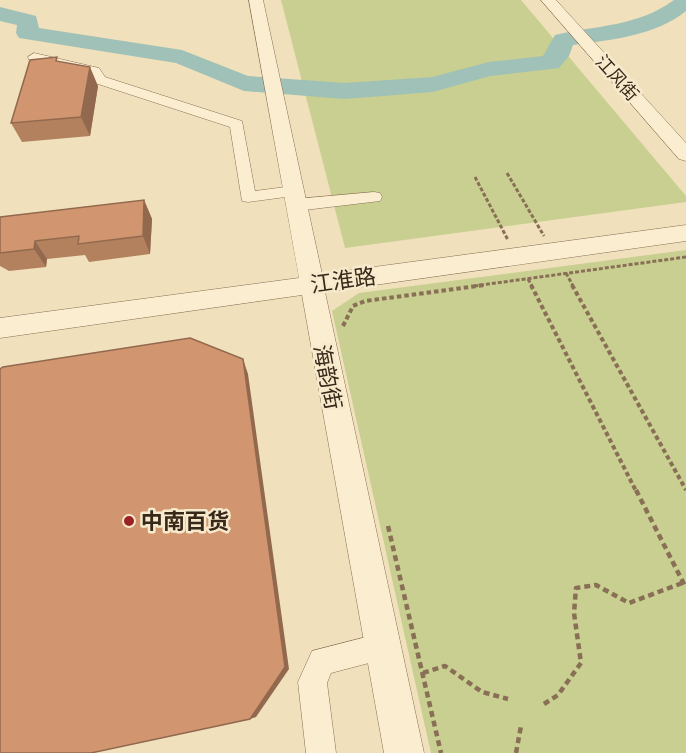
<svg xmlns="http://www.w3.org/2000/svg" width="686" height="753" font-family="Spectral,'Noto Sans SC',serif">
  <rect width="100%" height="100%" fill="#f0e0bc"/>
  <!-- green -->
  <path fill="#c8cf90" d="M281,0H521L686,196V202L345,248Z
    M686,250V753H431L332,311L359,293Z"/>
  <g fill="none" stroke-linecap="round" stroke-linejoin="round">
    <!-- river -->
    <path fill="#a0c1b7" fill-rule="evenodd" d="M674,0H686V11C655,36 610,40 573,45L569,56L559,68L490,76L433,92L345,99L244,91L176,63L19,38L16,33L17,25L0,21V7L36,16L39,28L182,50L248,76L345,83L432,77L489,62L543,56L555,35C597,25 637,27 674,0Z"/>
    <!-- minor casing -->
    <g stroke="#896f55" stroke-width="1">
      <path id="minor" d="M34,53L99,68L105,77L242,121L255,191L293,186L301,191L293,196L248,202L242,201L230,127L95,83L89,74L29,60L28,57Z
        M374,192L380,193L382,197L380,201L296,211L288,205L296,199Z
        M382,633L392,637L396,647L392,657L331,673L327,683L336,753H306L298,682L312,651Z"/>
    </g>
    <!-- tertiary casing -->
    <g stroke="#896f55" stroke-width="1">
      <path id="tertiary" d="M249,0H263L322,274L686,225V241L325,292L424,753H384L302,295L0,338V318L299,278Z
        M541,0H556L686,143V161L679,159Z"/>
    </g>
    <!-- path-far2 -->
    <path stroke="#896f55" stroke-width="3" stroke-dasharray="4 2" stroke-linecap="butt" d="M507,173L544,236
      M475,177L508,240
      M566,273L573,286
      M528,279L532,286
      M474,286L686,257"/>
    <!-- path-far1 -->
    <path stroke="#896f55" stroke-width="4" stroke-dasharray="4.5 3" stroke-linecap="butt" d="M531,285L636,491
      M572,285L686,490
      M343,326L353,306L365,301L485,285"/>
    <!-- path -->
    <path stroke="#896f55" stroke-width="4.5" stroke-dasharray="6 4" stroke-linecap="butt" d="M636,490L686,588
      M388,526L441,753
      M423,673L445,666L482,692L508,699
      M544,704L558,695L581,663L574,613L576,588L596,585L629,603L685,582
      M516,753L521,726"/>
    <!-- minor -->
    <use href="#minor" fill="#fbedcf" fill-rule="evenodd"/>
    <!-- tertiary -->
    <use href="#tertiary" fill="#fbedcf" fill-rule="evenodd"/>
  </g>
  <!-- wall -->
  <path fill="#b4815f" d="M58,61L98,86L90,136L22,142L11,123Z
    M144,200L152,219L150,254L89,262L85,255L47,259L46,267L9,271L0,266V217Z"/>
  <!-- shaded-wall -->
  <path fill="#92694e" d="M90,67L98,86L90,136L81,117Z
    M144,200L152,219L150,254L143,236Z
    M35,241L47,259L46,267L34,249Z
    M243,359L248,374L289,669L256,717L250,719Z"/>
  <!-- building -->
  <path fill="#d1966f" stroke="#92694e" stroke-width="1.5" d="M57,57L56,61L90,67L81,117L11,123L30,60Z
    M144,200L143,236L78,244L79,236L35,241L34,249L0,253V217Z
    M190,338L243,359L285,667L250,719L91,753H0V369L3,367Z"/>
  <!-- markers -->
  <circle fill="#9b2124" stroke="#f7eacc" stroke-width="2" cx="129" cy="521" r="6"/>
  <g text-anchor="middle" stroke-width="5" stroke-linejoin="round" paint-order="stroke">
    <!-- far-street labels -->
    <g font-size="18" fill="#37281a" stroke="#f7eacc">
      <text transform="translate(617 78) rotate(48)" y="6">江风街</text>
    </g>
    <!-- street labels -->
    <g font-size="22" fill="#37281a" stroke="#f7eacc">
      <text transform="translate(343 280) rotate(-8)" y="8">江淮路</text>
      <text transform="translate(328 377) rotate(79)" y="8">海韵街</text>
    </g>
    <!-- poi labels -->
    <g font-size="22" font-weight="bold" fill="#37281a" stroke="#f7eacc" text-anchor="start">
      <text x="141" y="529">中南百货</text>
    </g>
  </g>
</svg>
